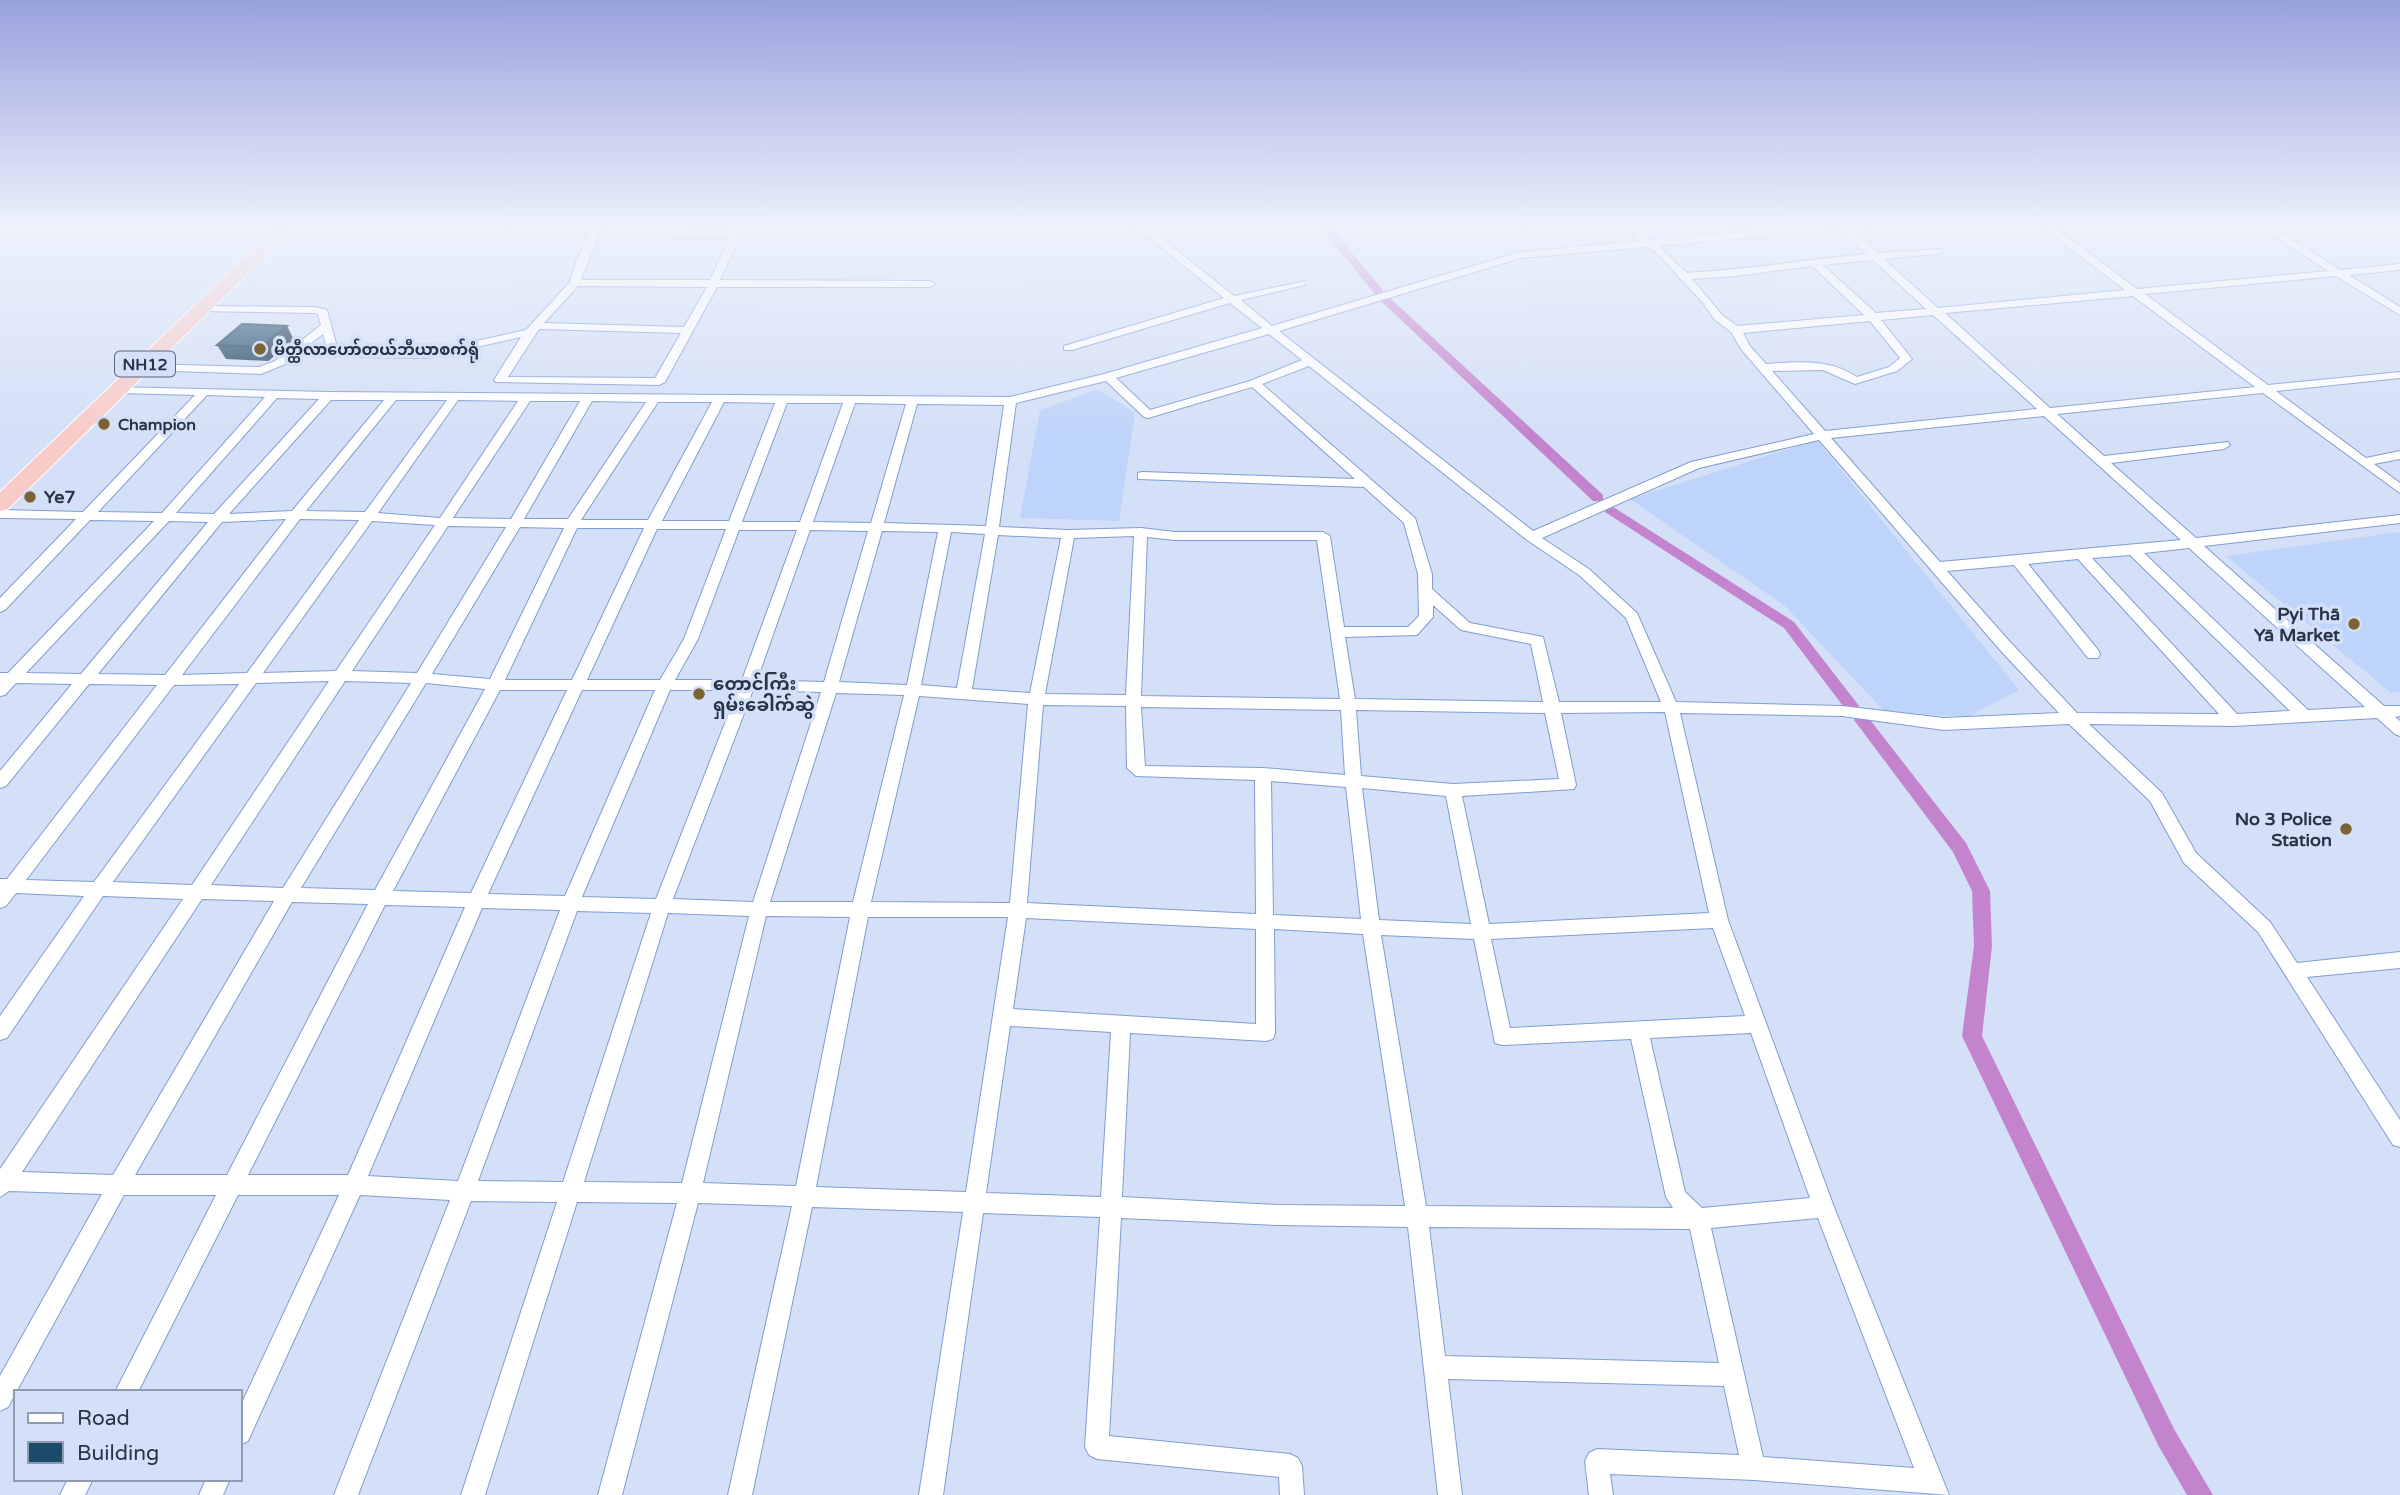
<svg xmlns="http://www.w3.org/2000/svg" width="2400" height="1495" font-family="'Varela Round','Noto Sans Myanmar',sans-serif">
  <rect width="100%" height="100%" fill="#d4e0f7"/>
  <!-- built -->
  <path fill="#bfd4fa" d="M1098,389L1135,413L1119,521L1020,518L1040,410Z
    M1817,440L2019,690L1967,717L1884,711L1785,606L1630,499Z
    M2400,532V692L2391,693L2226,556Z"/>
  <g fill="none" stroke-linecap="round" stroke-linejoin="round">
    <!-- canal -->
    <path fill="#c484cd" fill-rule="evenodd" d="M1318,224H1328L1383,290V294H1375Z
      M1382,298H1390L1603,495V501H1593L1382,302Z
      M1610,505L1794,622L1856,702L1859,706L1856,710H1846L1784,628L1605,512V506Z
      M1862,714L1867,716L1966,843L1990,891L1992,946L1982,1036L2174,1429L2213,1495H2187L2158,1445L1962,1036L1974,946L1972,891L1953,852L1854,720L1857,716Z"/>
    <!-- minor casing -->
    <g stroke="#809cd2" stroke-width="2">
      <path id="minor" d="M593,224H603L581,280H710L730,238L659,235L661,224H671L669,230L740,233L741,235L720,280L930,281L935,284L930,287H717L665,382L659,385L496,382L494,380L521,337L427,358L342,357L328,351L323,334L283,365L261,374L143,370L137,367L143,364L259,367L275,361L321,325L318,314L315,313L198,311V307L202,306L315,307L327,310L337,347L344,351L427,352L526,330L570,282L576,262ZM578,286L707,287L684,327L544,323ZM539,329L681,333L655,378L508,377Z
        M1123,224H1144L1234,296L1305,281V285L1241,300L1272,326L1520,252L1639,241L1625,224H1635L1649,240L1829,224H1870L1850,228L1878,253L1941,249L1942,251L1937,254L1884,259L1938,308L2125,290L2038,224H2050L2137,289L2328,271L2256,224H2268L2340,270L2400,264V270L2349,275L2400,307V315L2336,276L2145,294L2268,385L2400,372V378L2276,391L2366,458L2400,451V459L2374,464L2400,483V493L2263,393L2057,414L2104,456L2228,442L2230,445L2224,449L2111,463L2196,538L2400,515V523L2204,546L2384,706H2400V716L2395,717L2400,721V736L2395,734L2377,718L2233,726L2089,724L2162,793L2196,853L2270,922L2297,963L2400,952V968L2307,977L2400,1120V1147L2393,1145L2258,932L2184,863L2150,801L2069,724L1944,730L1842,716L1680,713L1728,920L1834,1207L1949,1495L1754,1480L1610,1474L1613,1495H1589L1585,1461L1589,1453L1597,1449L1739,1455L1724,1386L1448,1379L1462,1495H1438L1408,1227L1278,1225L1121,1218L1109,1436L1290,1454L1298,1458L1302,1466L1304,1495H1280L1279,1477L1097,1459L1089,1455L1085,1447L1100,1217L983,1213L943,1495H919L963,1212L812,1207L752,1495H728L792,1206L698,1203L622,1495H598L677,1203L577,1202L485,1495H461L557,1202L471,1201L358,1495H334L450,1200L360,1195L248,1441L240,1445V1407L339,1195H238L138,1392H115L216,1195H124L8,1407L0,1411V1376L102,1194L9,1191L0,1197V1169L183,899L103,896L7,1038L0,1040V1016L84,896L16,893L6,906L0,908V879H7L157,685L89,684L6,786L0,788V771L72,684L16,683L5,695L0,696V673H8L154,521L90,520L5,610L0,612V598L76,519L0,518V510L83,512L195,395L119,393L113,389L115,387L328,392L1010,397L1104,374L1262,328L1230,303L1072,350H1064V346L1224,298L1137,228ZM1839,229L1867,254C1807,260 1747,269 1687,273L1659,246ZM1646,247L1656,252L1703,303L1715,320L1731,332L1741,349L1814,434L1691,462L1533,531L1279,331L1521,258ZM1873,260L1926,309L1876,313L1823,265ZM1812,266L1864,315L1738,326L1723,316L1692,279L1736,276ZM2133,296L2255,387L2050,408L1945,313ZM1933,315L2037,409L1825,431L1772,371L1823,370L1855,384L1897,371L1912,359L1881,320ZM1870,321L1900,358L1889,367L1857,377C1829,358 1798,362 1766,364L1750,346L1743,333ZM1269,334L1302,360L1250,381L1150,410L1116,378ZM1309,366L1527,540L1579,575L1626,618L1661,702H1559L1543,637L1470,623L1432,589V574L1415,518L1262,384ZM1106,381L1144,417L1148,418L1252,387L1355,479L1142,472L1138,473V479L1364,487L1404,523L1418,574L1419,616L1408,627H1344L1330,536L1323,532H1175L1141,528L1068,530L999,527L1016,403ZM207,395L265,397L162,513L98,512ZM277,398L319,399L214,514L176,513ZM331,400H384L292,511L229,514ZM396,400H447L365,512L306,511ZM458,400L518,401L440,518L378,513ZM530,401H580L511,519L453,518ZM592,401L646,402L568,519H524ZM658,402H712L648,520H581ZM724,402L775,403L729,521H662ZM787,403H843L800,522H742ZM855,403L906,404L871,523L813,522ZM917,404L1004,405L986,526L884,523ZM2044,416L2181,540L1940,562L1831,438ZM1819,440L2001,651L2059,713L1944,718L1842,706L1676,702L1637,613L1589,569L1542,538L1699,468ZM286,519L165,675L98,674L222,522ZM300,519L359,520L247,673L182,675ZM169,521L208,522L81,674L26,673ZM372,521L435,525L336,671L263,673ZM448,526L506,527L417,673L352,671ZM520,527L564,528L490,679L432,674ZM577,528H644L572,680H505ZM657,529H726L684,639L660,680H587ZM739,530H797L742,680H675L698,639ZM810,530L868,531L824,682L757,680ZM882,531L938,532L907,685L839,682ZM951,532L985,534L957,688L921,685ZM998,535L1061,538L1030,693L972,689ZM1134,536L1126,695L1045,694L1074,538ZM1147,537L1175,540H1317L1340,699L1141,696ZM2189,548L2365,707L2308,710L2144,553ZM2130,555L2290,711L2237,714L2092,558ZM2078,559L2219,714L2077,713L2011,643L1947,571L2014,565L2088,658H2098L2100,654L2098,650L2028,564ZM1433,605L1461,630L1531,644L1543,702L1355,699L1345,637L1417,635L1433,617ZM329,681L192,885L113,882L256,683ZM345,681L411,683L283,888L211,885ZM426,683L485,689L375,890L301,888ZM239,684L94,882L26,880L174,685ZM500,690H567L471,893L393,891ZM582,690H655L565,896L488,894ZM670,690H738L656,899L582,897ZM753,690L821,692L753,902L673,899ZM836,693L904,695L853,902H770ZM919,696L1028,704L1010,903L871,902ZM1043,705L1126,706L1127,768L1136,776L1255,780L1256,914L1027,903ZM1141,707L1341,710L1345,775L1263,768L1145,766ZM1356,710L1545,713L1559,779L1453,784L1361,776ZM1665,712L1709,913L1489,924L1462,796L1574,789L1576,785L1561,713ZM1271,781L1346,787L1361,919L1273,915ZM1362,788L1446,796L1471,924L1379,920ZM202,899L274,901L113,1175L22,1172ZM292,902L368,904L227,1175H135ZM385,905L465,907L348,1175H248ZM482,908L560,910L458,1181L368,1176ZM577,911L651,913L563,1182L478,1181ZM668,913L749,916L682,1183L584,1182ZM766,916L850,917L796,1186L703,1183ZM868,917H1008L966,1192L816,1187ZM1026,918L1256,929V1024L1013,1009ZM1713,928L1745,1016L1510,1028L1491,939ZM1274,929L1363,934L1405,1206L1278,1205L1122,1197L1130,1033L1266,1041L1273,1039L1275,1033ZM1381,935L1474,939L1495,1043L1502,1045L1631,1039L1666,1197L1673,1208L1426,1206ZM1010,1026L1111,1032L1101,1197L986,1193ZM1751,1033L1810,1198L1702,1208L1685,1192L1650,1038ZM1818,1218L1914,1468L1763,1457L1711,1228ZM1429,1227L1690,1229L1719,1363L1445,1356Z
        M68,1479H93L85,1495H60Z
        M206,1479H230L223,1495H199Z"/>
    </g>
    <!-- trunk casing -->
    <g stroke="#fff" stroke-width="2">
      <path id="trunk" d="M280,224H298L8,509L0,511V492Z"/>
    </g>
    <!-- minor -->
    <use href="#minor" fill="#fff" fill-rule="evenodd"/>
    <!-- trunk -->
    <use href="#trunk" fill="#f8cbc8" fill-rule="evenodd"/>
  </g>
  <!-- wall -->
  <path fill="#18405c" d="M294,340L268,361L226,359L217,345Z"/>
  <!-- shaded-wall -->
  <path fill="#14344b" d="M287,326L294,340L268,361L260,347Z"/>
  <!-- building -->
  <path fill="#1c4a6b" stroke="#14344b" stroke-width="2" d="M242,324L287,326L260,347L217,345Z"/>
  <!-- sky -->
  <linearGradient id="sky" x2="0" y2="1"><stop stop-color="#99a1dd"/><stop offset="0.52" stop-color="#ecf1fb"/><stop offset="1" stop-color="#ecf1fb" stop-opacity="0"/></linearGradient>
  <rect width="2400" height="434" fill="url(#sky)"/>
  <!-- markers -->
  <g fill="#7c6334" stroke="#d4e0f7" stroke-width="2.5">
    <circle cx="260" cy="349" r="7"/>
    <circle cx="104" cy="424" r="7"/>
    <circle cx="30" cy="497" r="7"/>
    <circle cx="2354" cy="624" r="7"/>
    <circle cx="699" cy="694" r="7"/>
    <circle cx="2346" cy="829" r="7"/>
  </g>
  <g text-anchor="middle" stroke-width="7" stroke-linejoin="round" paint-order="stroke">
    <!-- far-poi labels -->
    <g font-size="16" font-weight="bold" fill="#273349" stroke="#d4e0f7" text-anchor="start">
      <text x="274" y="355">မိတ္ထီလာဟော်တယ်ဘီယာစက်ရုံ</text>
      <text x="118" y="430">Champion</text>
    </g>
    <!-- shield labels -->
    <rect fill="#d4e0f7" stroke="#5b677d" stroke-width="2" x="115" y="351.5" width="60" height="25" rx="5"/>
    <g font-size="16" font-weight="bold" fill="#273349">
      <text x="145" y="370">NH12</text>
    </g>
    <!-- poi labels -->
    <g font-size="18" font-weight="bold" fill="#273349" stroke="#d4e0f7" text-anchor="start">
      <text x="44" y="503">Ye7</text>
      <text x="2340" y="620" text-anchor="end">Pyi Thā<tspan x="2340" dy="21">Yā Market</tspan></text>
      <text x="713" y="690">တောင်ကြီး<tspan x="713" dy="21">ရှမ်းခေါက်ဆွဲ</tspan></text>
      <text x="2332" y="825" text-anchor="end">No 3 Police<tspan x="2332" dy="21">Station</tspan></text>
    </g>
  </g>
  <!-- legend -->
  <rect x="14" y="1390" width="228" height="91" fill="#d4e0f7" stroke="#8f9bb1" stroke-width="2"/>
  <rect x="28" y="1413" width="35" height="10" fill="#ffffff" stroke="#8f9bb1" stroke-width="2"/>
  <text x="77" y="1425" font-size="21" fill="#273349">Road</text>
  <rect x="28" y="1442" width="35" height="21" fill="#1c4a6b" stroke="#8f9bb1" stroke-width="2"/>
  <text x="77" y="1460" font-size="21" fill="#273349">Building</text>
</svg>
